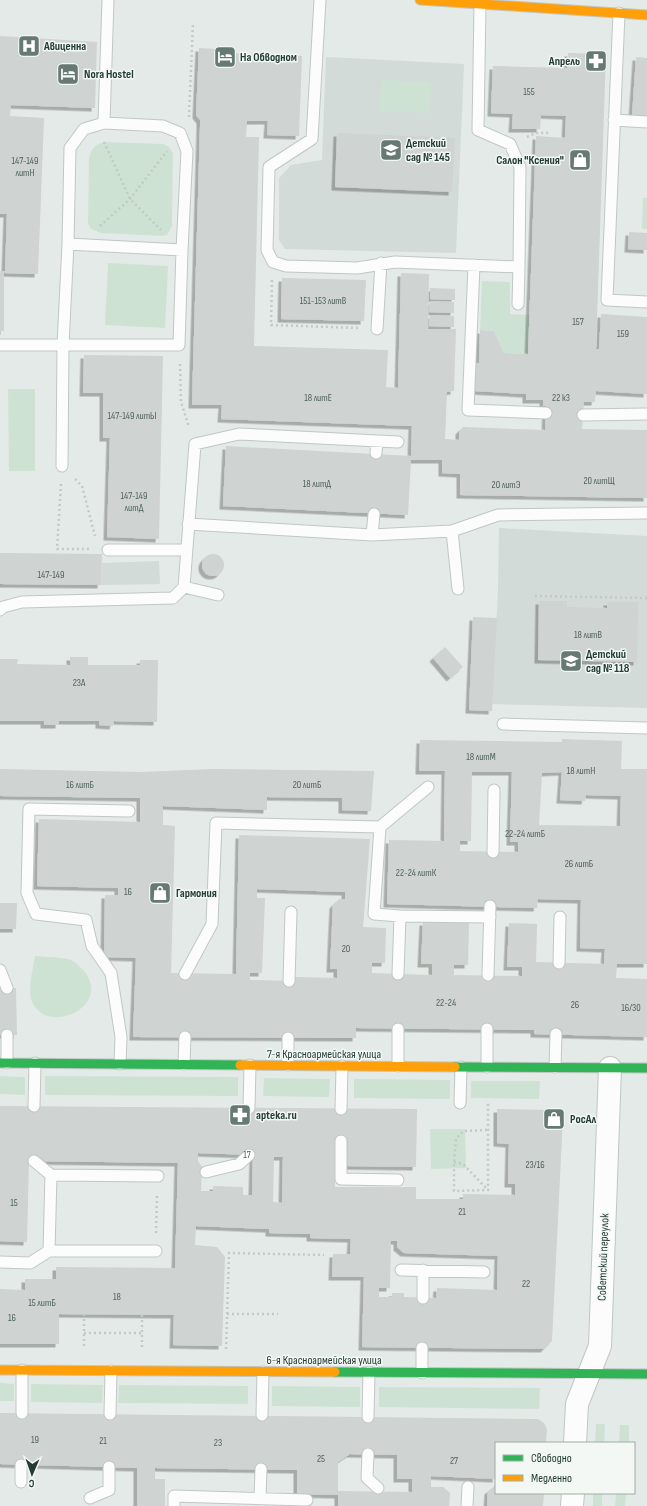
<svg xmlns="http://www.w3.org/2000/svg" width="647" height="1506" font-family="'Sofia Sans Condensed',sans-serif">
  <defs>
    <filter id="shadow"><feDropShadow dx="-3.5" dy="3.5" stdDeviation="0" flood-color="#0004"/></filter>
  </defs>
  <rect width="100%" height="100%" fill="#e4eae7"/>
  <!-- built -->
  <path fill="#d2dbd7" d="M326,57L464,64L456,253L285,249L279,240V178L291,165L322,160Z
    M499,528L647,536V708L492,704L498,590Z
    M159,561L160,584L101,585L102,563Z"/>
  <!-- green -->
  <path fill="#cee2d4" d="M381,80L431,82L430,113L380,111Z
    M104,142L163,144L169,147L173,153L172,226L167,235L163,236L101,233L91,229L88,224L89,159C91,149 94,145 104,142Z
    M643,198H647V229H642Z
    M108,263L168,266L165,328L105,325Z
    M482,281L510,282V314L530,315L528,354L504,353L494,331L480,330Z
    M8,389H35V471H9Z
    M35,956C44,957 63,957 71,960C76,962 81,968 85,972C112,1008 44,1038 31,999C28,988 33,968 35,956Z
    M0,1076L25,1077V1095L0,1094Z
    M45,1076L238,1077V1096L45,1095Z
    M264,1078L330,1079L329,1097L263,1096Z
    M354,1079L450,1080V1099L354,1098Z
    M471,1081H540L539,1099L471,1098Z
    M430,1129H465L466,1168L431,1169Z
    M0,1383L14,1384V1401H0Z
    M31,1384L103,1385L102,1403L31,1402Z
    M119,1385L248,1386V1404L118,1403Z
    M272,1386L360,1387V1407L272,1406Z
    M379,1387L540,1388L539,1409L379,1407Z
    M596,1424H605L604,1443H595Z
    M620,1425H629V1443H619Z
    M593,1493H602V1506H593Z
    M616,1493H626L625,1506H615Z"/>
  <!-- building -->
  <path fill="#cfd3d1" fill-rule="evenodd" filter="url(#shadow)" d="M0,36L97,42L95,108L11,105L10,116L44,118L38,274L4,273V331H0V271H5L7,214H0Z
    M199,48L232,50V53L302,56L299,136L267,135L268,121H247L246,137H259L254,346L388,350L386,387L398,388L401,273L429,274L428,329H456L454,391L447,392L445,439L459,440V431L463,427L545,430L546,406H543V400H526V394L474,391L476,363H479L480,330L494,331L504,353L528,354L536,136L565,138L566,116L541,115L540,129H512L513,114L491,113L493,66L567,68L568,53L606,54L596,349H599L601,314L647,317V394L596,391L595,402H584L582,429L647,430V498L460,495V474L442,473V460H411L408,515L223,506L226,446L411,456L412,426L221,419L222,405H192L200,127V120L196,115Z
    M636,57L647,58V117L632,116Z
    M337,133L455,138L452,192L335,187Z
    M629,232L647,233V250L628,249Z
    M282,278L366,280L364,321L281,319Z
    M430,288L455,289V300L430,299Z
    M430,301L454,302V313L429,312Z
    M430,315L454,316V327L429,326Z
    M84,355L163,356L159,539L107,537L110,438H103V393H83Z
    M0,553L102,554L101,585L0,584Z
    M202 565a11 11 0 1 1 22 0a11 11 0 1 1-22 0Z
    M539,601H567V607L607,608V602H638L637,662L538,660Z
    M473,617L497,618L492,711L469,710Z
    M445,647L463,667L450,678L433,658Z
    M70,657H88V665H140V660H158L157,722L114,721L113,726L99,725V721H59V725H44V721H0V659H18L17,664L70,665Z
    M562,739L622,741L621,769H647V964H617L616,978L647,979V1037L534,1034V1030L356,1028V1038L133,1037L136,958L104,957L105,895H118V888L37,886L39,819L140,822V798L0,796V769L141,772L214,769L374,771L371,811L342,810V798L267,797V810L163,806V825L175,826L171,973L236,974L239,835L370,839L363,927L386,928L385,963H372V973L432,975V964H421L423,922L469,923L468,965H454V975L522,976V967H507L509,923L537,924L536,962L604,964L605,949L580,948L581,900L538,899L537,908L387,904L389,840L444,841L445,771H419L420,740L562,742ZM472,772H512L510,842H518V852L460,851V841H471ZM562,772L560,800L585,801L586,795L621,796L620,826L539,825L542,773ZM257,889L345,892V899H339L333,905L330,969H337V978L295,977V981L250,980V973H262L265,898H257Z
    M0,903H17L16,929H0Z
    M0,988H16L17,1035H0Z
    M0,1106L417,1109L416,1167L347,1166L348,1141H336L335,1187H416V1199H463V1194L515,1195V1184H508L509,1144L497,1143V1109L555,1110L563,1116L552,1341L544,1349L362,1347L364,1277H332L333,1254H350L351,1239L310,1238V1234L269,1233V1229L196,1226L195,1245L217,1247L225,1257L222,1346L173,1345L174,1315L59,1314V1344H0V1289L25,1290V1279H56V1267L175,1268L178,1163L29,1161L27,1242L0,1241ZM198,1153L253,1155L252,1195H243V1187L213,1186V1191H201L202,1167L198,1161ZM274,1157H283L282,1203L273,1202ZM391,1241H397V1247L404,1253L498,1256L497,1290L437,1288L436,1298L404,1297V1293H392V1297H379V1288H390Z
    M0,1413L538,1419L544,1423L547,1429L546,1443H496V1479L431,1476V1487H443L450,1493L449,1506H338V1495L297,1494V1470L155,1468V1479H165V1506H137V1468L0,1464ZM350,1454L397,1455V1479H412V1492L338,1491V1462Z
    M496,1485V1493H544L543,1506H487L488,1491Z"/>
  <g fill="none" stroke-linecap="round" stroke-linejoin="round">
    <!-- lane casing -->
    <g stroke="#c1c7c4" stroke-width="13">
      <path id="lane" d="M320,0L312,139L269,167L267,250L273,262L286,266L357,268L395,262L519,267L520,167L510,144L478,130L480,4
        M619,13L607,300L647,302
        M614,120L647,122
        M104,123L163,126L180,133L187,151L182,250L68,244L70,148L84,129L104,123L108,0
        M474,265L468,410L546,413
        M518,304L519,267
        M377,329L381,263
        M0,345H179L182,250
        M583,415L647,414
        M376,453L377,441
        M62,466L63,345L68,244
        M188,524L372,535L452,531L498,515L647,513
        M452,531L458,589
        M372,535L374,514
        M108,550H186
        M184,587L218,595
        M0,610L3,607L22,602L173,598L184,587L195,444L239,434L398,442
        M503,724L647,728
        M493,852L494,790
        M400,916L490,917
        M559,963L560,917
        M0,970L7,988
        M185,974L212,924L216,823L380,827
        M398,974L400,916L374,914L380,827L428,787
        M488,975L490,906
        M289,981L291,912
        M7,1063V1035
        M120,1064L121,1037L111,973L92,946L86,920L36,914L27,893L29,809L129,811
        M184,1064L185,1037
        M288,1065V1038
        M398,1066V1029
        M487,1067V1029
        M555,1067L556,1034
        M460,1103L461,1067
        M34,1106L35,1063
        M249,1108L250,1065
        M341,1109L342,1066
        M341,1141V1179L398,1180
        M206,1172L239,1164L249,1155
        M51,1175L158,1176
        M49,1251H156
        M0,1262L30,1263L49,1251L51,1175L34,1161
        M401,1270L484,1272
        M423,1298V1270
        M422,1348V1373
        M22,1413V1370
        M110,1414L111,1371
        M262,1415L263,1372
        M368,1417L369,1372
        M368,1454L367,1478L378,1488
        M21,1482V1465
        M90,1498L109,1490V1467
        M260,1498L261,1469
        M174,1506V1496L307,1500
        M467,1506L468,1487"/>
    </g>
    <!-- street casing -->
    <g stroke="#c1c7c4" stroke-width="24">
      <path id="street" d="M575,1443L577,1404L600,1346L610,1068
        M572,1506L573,1493"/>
    </g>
    <!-- fast casing -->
    <g stroke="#c0c7c4" stroke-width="11">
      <path id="fast" d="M0,1063L240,1065
        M455,1067L647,1068
        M335,1372L647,1374"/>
    </g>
    <!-- slow casing -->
    <g stroke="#c0c7c4" stroke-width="11">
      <path id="slow" d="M420,0L647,15
        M240,1065L455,1067
        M0,1370L335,1372"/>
    </g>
    <!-- path -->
    <path stroke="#c1cac5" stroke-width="2.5" stroke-dasharray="2 3" stroke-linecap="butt" d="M189,117L193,23
      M527,137L536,133H550
      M104,142L130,199L161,230
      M100,226L130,199L167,151
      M272,280L271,325L359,328
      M180,364L181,402L189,427
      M75,479L82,486L95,536
      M61,484L57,549H91
      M535,596L647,598
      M487,1130L463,1131L456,1139L454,1162V1191L488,1190V1103
      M454,1162L463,1164L488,1190
      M156,1233L157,1194
      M227,1314H278
      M84,1333H142
      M84,1346V1314
      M142,1347V1314
      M226,1349L229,1253L324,1255"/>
    <!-- lane -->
    <use href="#lane" stroke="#fbfcfb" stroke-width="11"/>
    <!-- street -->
    <use href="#street" stroke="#fbfcfb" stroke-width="22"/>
    <!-- fast -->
    <use href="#fast" stroke="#30b455" stroke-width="9"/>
    <!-- slow -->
    <use href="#slow" stroke="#ff9f0a" stroke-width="9"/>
  </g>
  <!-- icons -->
  <defs>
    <g id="hospital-square" transform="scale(1.15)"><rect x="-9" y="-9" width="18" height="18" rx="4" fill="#677973" stroke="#f3f8f5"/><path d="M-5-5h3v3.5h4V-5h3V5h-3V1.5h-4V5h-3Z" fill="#fff"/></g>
    <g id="hotel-square" transform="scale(1.15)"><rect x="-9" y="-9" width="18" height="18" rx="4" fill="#677973" stroke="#f3f8f5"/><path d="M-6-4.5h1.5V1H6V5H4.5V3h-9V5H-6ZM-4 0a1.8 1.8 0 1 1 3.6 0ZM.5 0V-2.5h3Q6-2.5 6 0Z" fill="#fff"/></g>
    <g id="pharmacy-square" transform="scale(1.15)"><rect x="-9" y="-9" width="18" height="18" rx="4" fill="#677973" stroke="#f3f8f5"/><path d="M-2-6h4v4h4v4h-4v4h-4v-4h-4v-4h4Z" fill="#fff"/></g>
    <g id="school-square" transform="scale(1.15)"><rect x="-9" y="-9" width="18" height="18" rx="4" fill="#677973" stroke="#f3f8f5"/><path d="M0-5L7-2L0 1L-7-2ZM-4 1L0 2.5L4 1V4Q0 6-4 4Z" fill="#fff"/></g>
    <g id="shop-square" transform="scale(1.15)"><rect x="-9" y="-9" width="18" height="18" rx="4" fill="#677973" stroke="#f3f8f5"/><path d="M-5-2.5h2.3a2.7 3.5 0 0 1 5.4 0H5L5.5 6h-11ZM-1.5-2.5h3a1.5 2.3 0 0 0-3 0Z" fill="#fff"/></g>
  </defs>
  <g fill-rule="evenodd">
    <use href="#hospital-square" x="29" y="46"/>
    <use href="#hotel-square" x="225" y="57"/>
    <use href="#pharmacy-square" x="596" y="61"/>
    <use href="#hotel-square" x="68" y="74"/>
    <use href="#school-square" x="391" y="150"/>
    <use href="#shop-square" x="580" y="160"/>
    <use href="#school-square" x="571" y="661"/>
    <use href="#shop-square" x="160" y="893"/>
    <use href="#pharmacy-square" x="240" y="1115"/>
    <use href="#shop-square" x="554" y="1119"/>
  </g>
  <g text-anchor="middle" stroke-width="3" stroke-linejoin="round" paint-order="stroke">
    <!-- number labels -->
    <g font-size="10" fill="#4e625c">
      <text x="529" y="95">155</text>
      <text x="25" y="164">147-149<tspan x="25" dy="12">литН</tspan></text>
      <text x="323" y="304">151-153 литВ</text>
      <text x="578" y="325">157</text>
      <text x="623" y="337">159</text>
      <text x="318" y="401">18 литЕ</text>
      <text x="561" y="401">22 к3</text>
      <text x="132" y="419">147-149 литЫ</text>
      <text x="599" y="484">20 литЩ</text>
      <text x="317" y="487">18 литД</text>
      <text x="506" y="488">20 литЭ</text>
      <text x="134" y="499">147-149<tspan x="134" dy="12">литД</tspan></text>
      <text x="51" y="578">147-149</text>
      <text x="588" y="638">18 литВ</text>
      <text x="79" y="686">23А</text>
      <text x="481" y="760">18 литМ</text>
      <text x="581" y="774">18 литН</text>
      <text x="80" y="788">16 литБ</text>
      <text x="307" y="788">20 литБ</text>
      <text x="525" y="837">22-24 литБ</text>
      <text x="579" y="867">26 литБ</text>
      <text x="416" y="876">22-24 литК</text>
      <text x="128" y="895">16</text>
      <text x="346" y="952">20</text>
      <text x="446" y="1006">22-24</text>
      <text x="575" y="1008">26</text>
      <text x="631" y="1011">16/30</text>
      <text x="247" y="1158">17</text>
      <text x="535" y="1168">23/16</text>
      <text x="14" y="1206">15</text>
      <text x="462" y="1215">21</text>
      <text x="526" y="1287">22</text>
      <text x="117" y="1300">18</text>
      <text x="42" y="1306">15 литБ</text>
      <text x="12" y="1321">16</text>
      <text x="35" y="1443">19</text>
      <text x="103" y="1444">21</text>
      <text x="218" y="1446">23</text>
      <text x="321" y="1462">25</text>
      <text x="454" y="1464">27</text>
    </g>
    <!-- poi labels -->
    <g font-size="12" font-weight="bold" fill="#233c35" stroke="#f3f8f5" text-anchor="start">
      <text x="44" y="50">Авиценна</text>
      <text x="240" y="61">На Обводном</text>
      <text x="580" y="65" text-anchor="end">Апрель</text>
      <text x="84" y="78">Nora Hostel</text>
      <text x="406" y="147">Детский<tspan x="406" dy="14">сад № 145</tspan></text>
      <text x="564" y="164" text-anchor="end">Салон "Ксения"</text>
      <text x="586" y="658">Детский<tspan x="586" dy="14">сад № 118</tspan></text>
      <text x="176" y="897">Гармония</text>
      <text x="256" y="1119">apteka.ru</text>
      <text x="570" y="1123">РосАл</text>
    </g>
    <!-- street labels -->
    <g font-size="12" fill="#233c35" stroke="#f3f8f5">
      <text x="324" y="1058">7-я Красноармейская улица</text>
      <text transform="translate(603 1257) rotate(-88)" y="4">Советский переулок</text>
      <text x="324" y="1364">6-я Красноармейская улица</text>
    </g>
  </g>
  <!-- legend -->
  <rect x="495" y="1442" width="140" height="52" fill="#f3f8f5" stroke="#a0ada8"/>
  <rect x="503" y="1455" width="20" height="6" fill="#30b455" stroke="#a0ada8"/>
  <text x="531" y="1462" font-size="12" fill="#233c35">Свободно</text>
  <rect x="503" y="1475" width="20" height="6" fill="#ff9f0a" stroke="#a0ada8"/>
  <text x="531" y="1482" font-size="12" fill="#233c35">Медленно</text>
  <!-- north arrow -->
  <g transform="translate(32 1474) rotate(182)" stroke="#f3f8f5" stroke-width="3" paint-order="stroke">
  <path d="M0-3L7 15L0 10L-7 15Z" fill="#233c35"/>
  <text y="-6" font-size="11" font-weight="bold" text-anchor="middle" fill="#233c35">С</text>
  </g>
</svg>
